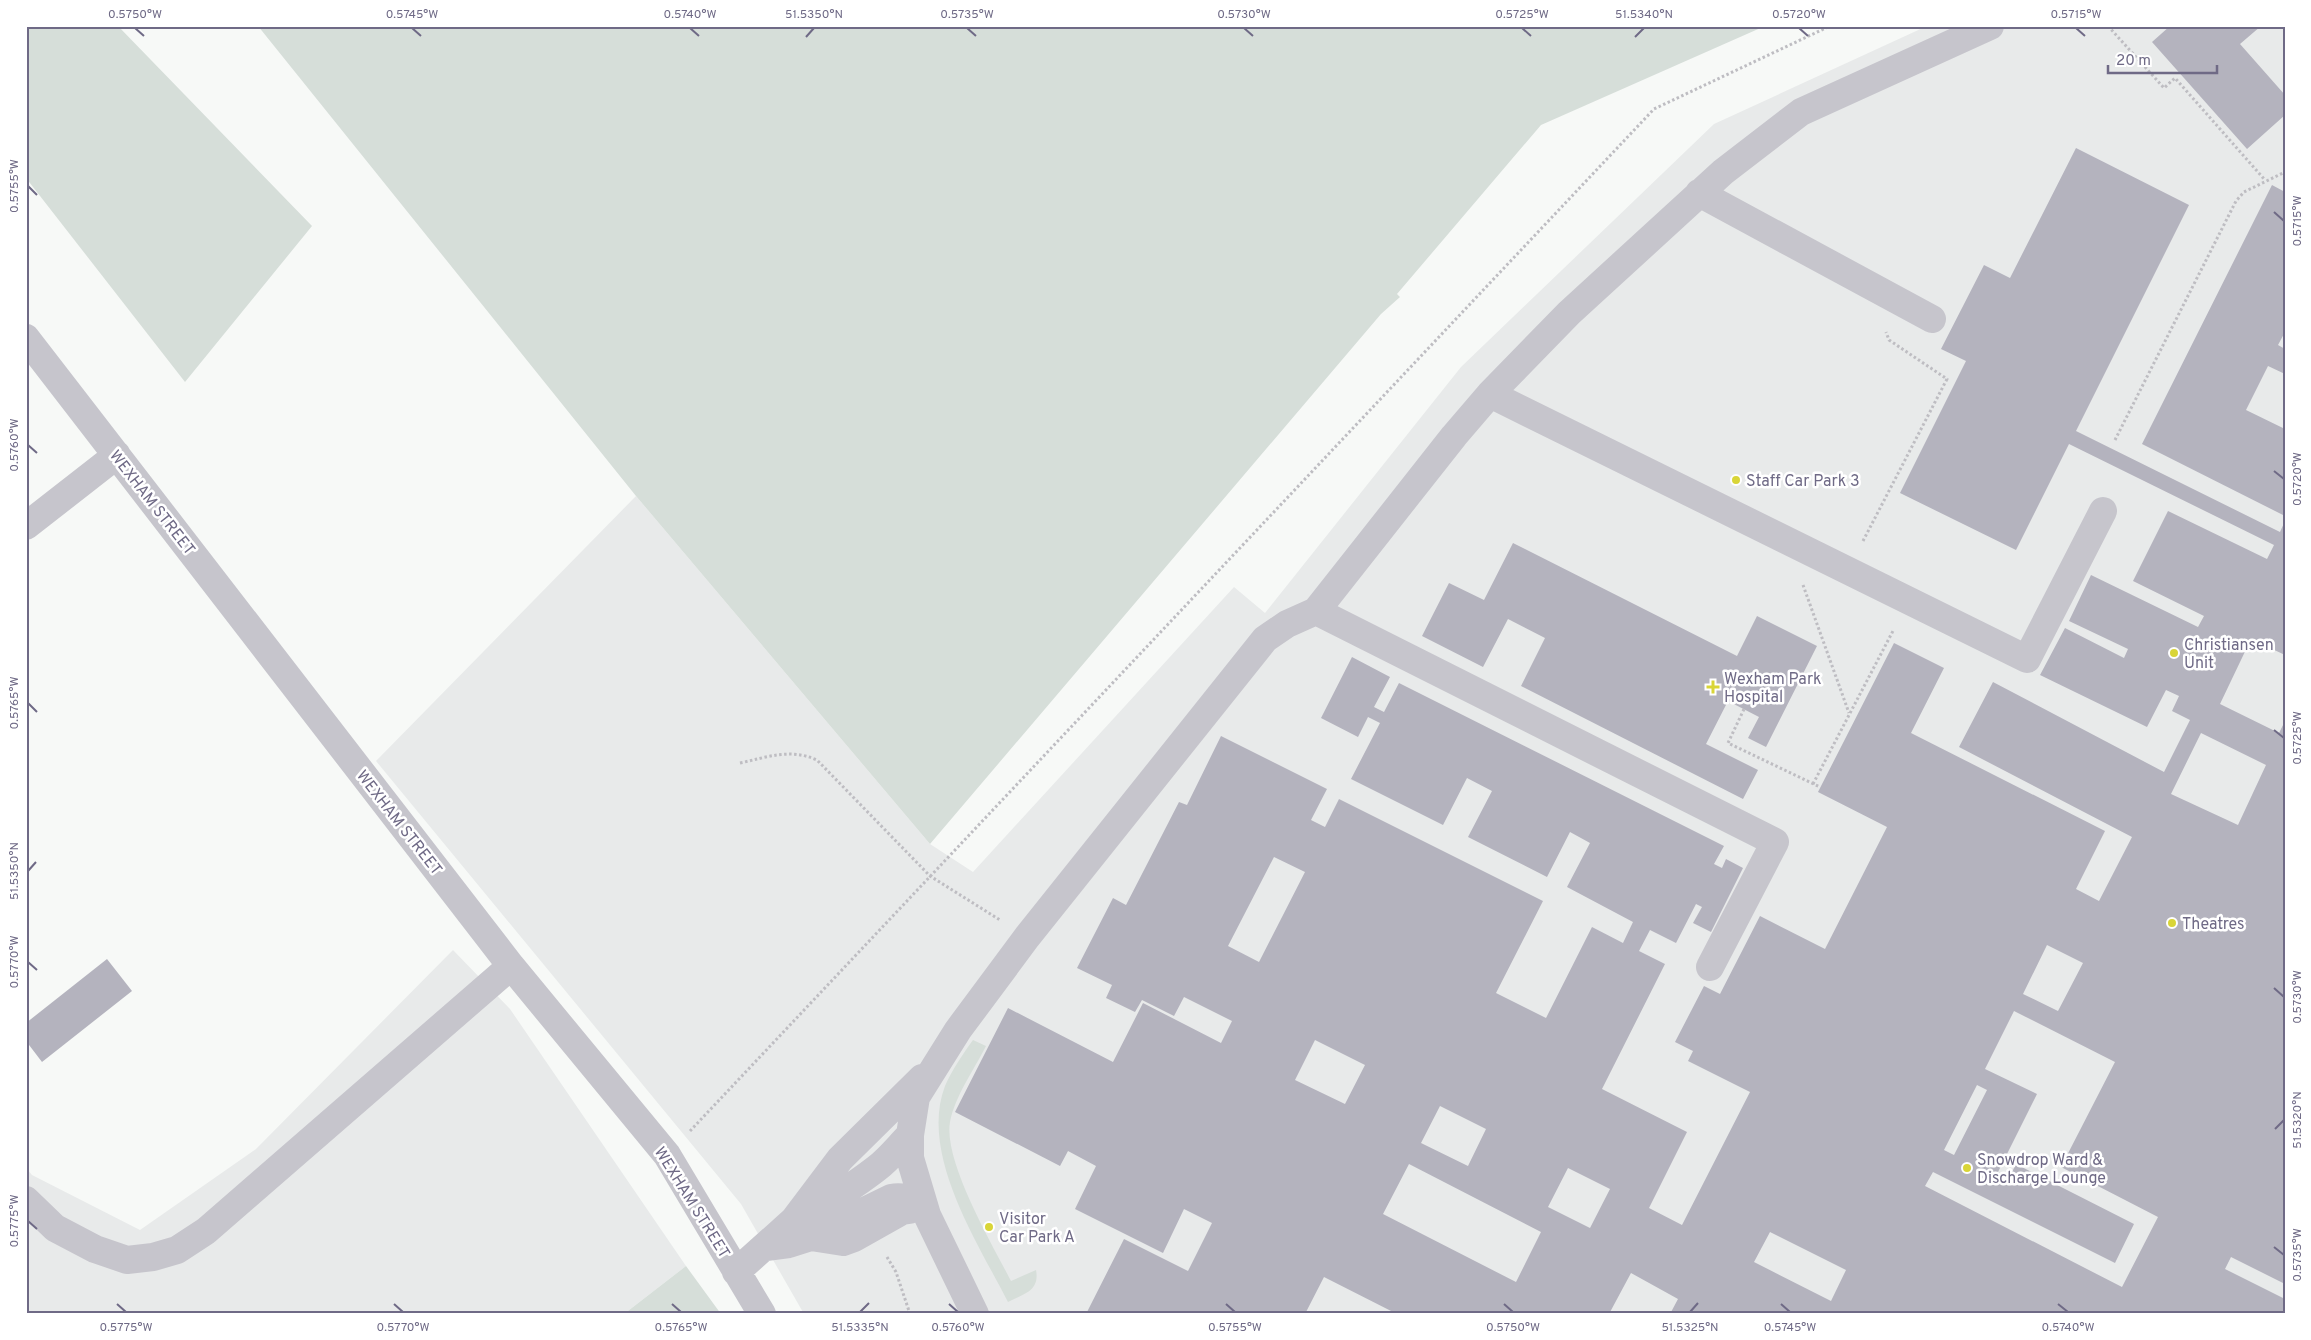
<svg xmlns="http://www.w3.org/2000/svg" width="2311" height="1340" font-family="Overpass,sans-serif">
  <rect width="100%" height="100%" fill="#f7f9f7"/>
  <!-- built -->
  <path fill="#e8eaea" d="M1927,26H2285V1314H804L741,1204L376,761L636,496L930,844L973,872L1234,587L1265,613L1461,367L1714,124Z
    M453,950L510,1009L686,1266L624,1314H26V1168L32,1175L140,1230L256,1149Z"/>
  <!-- green -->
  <path fill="#d6ded9" d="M26,26H118L312,226L185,382L26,178Z
    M258,26H1765L1541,125L1397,294L1400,297L1381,314L930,844L636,496Z
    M973,1040L986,1046C974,1070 955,1096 950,1122C943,1161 993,1246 1011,1281L1036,1270C1040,1291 1024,1294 1008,1302C978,1243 919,1154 945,1086C952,1070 963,1054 973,1040Z
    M686,1266L721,1314H624Z"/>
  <!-- building -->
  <path fill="#b4b3be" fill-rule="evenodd" d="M2170,26H2261L2240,44L2285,95V115L2247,149L2152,42Z
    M2076,148L2189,205L2076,431L2280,532L2285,521V655L2251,639L2220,704L2279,733L2285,721V1284L2231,1257L2225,1269L2285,1299V1314H1878L1873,1311L1872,1314H1670L1678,1299L1631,1273L1609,1314H1397L1324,1277L1305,1314H1086L1124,1239L1188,1271L1212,1223L1184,1209L1163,1253L1075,1209L1096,1166L1068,1151L1060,1166L955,1112L1008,1008L1113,1062L1143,1003L1221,1043L1232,1021L1184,997L1174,1016L1142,1000L1135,1012L1106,998L1112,985L1077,968L1113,898L1126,905L1179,802L1187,805L1221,736L1327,789L1311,820L1325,827L1339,799L1543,901L1496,993L1546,1018L1592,927L1623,943L1633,922L1567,887L1590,843L1570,832L1547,877L1468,837L1492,791L1467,778L1443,825L1351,779L1380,723L1368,717L1358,737L1321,718L1352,657L1390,677L1374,707L1384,712L1399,683L1724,846L1714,864L1722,868L1726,859L1743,868L1711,932L1693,923L1702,907L1696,904L1676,943L1650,930L1639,951L1665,964L1602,1089L1687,1132L1649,1208L1682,1225L1750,1092L1688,1061L1693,1051L1675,1042L1704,986L1720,994L1760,916L1825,949L1887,827L1818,792L1894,643L1944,668L1911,733L2105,831L2076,889L2099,901L2132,837L1959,747L1993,682L2164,772L2190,720L2172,711L2179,696L2166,690L2147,727L2040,675L2065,628L2124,658L2128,649L2069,621L2091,575L2198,627L2204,616L2133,581L2168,511L2267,559L2274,545L2069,444L2016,550L1900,493L1966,361L1941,349L1984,265L2010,278ZM2201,733L2266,765L2238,825L2171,794ZM1274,857L1305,872L1259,962L1228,946ZM2047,945L2083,963L2058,1011L2023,994ZM2014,1011L2115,1062L2061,1167L2158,1217L2122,1287L1925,1186L1933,1172L2115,1263L2134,1224L2016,1164L2009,1178L1998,1172L2037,1094L1985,1069ZM1315,1040L1365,1065L1345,1104L1295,1080ZM1977,1085L1987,1090L1954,1155L1944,1150ZM1440,1106L1486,1129L1468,1166L1421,1143ZM1409,1164L1541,1232L1516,1282L1383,1214ZM1568,1168L1610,1189L1590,1228L1548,1207ZM1770,1232L1846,1270L1831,1301L1754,1262Z
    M2272,185L2285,192V332L2278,345L2285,349V374L2268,366L2246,410L2285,429V516L2142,444Z
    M1513,543L1737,656L1757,616L1817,646L1766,747L1748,738L1759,717L1728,701L1706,744L1758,770L1743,799L1521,686L1545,638L1508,619L1483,667L1422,636L1449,583L1484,600Z
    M107,959L132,991L42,1062L26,1041V1023Z"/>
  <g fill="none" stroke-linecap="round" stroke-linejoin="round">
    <!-- path -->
    <path stroke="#bebdc2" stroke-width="3" stroke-dasharray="2.5 2.5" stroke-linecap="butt" d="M2108,26L2164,88L2175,78L2265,180
      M2115,440L2236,201L2244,192L2285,172
      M1863,541L1947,379L1889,340L1886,332
      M1803,585L1849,713
      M1744,709L1728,743L1820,787
      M740,763C768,757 790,748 817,760L930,876L1000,920
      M1813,784L1894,629
      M690,1131L1654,109L1830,26
      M887,1257L896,1272L910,1314"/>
    <!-- minor -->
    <path stroke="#c6c5cc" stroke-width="28" d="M1699,193L1932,319
      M26,338L511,966L667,1155L762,1314
      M1490,394L2027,659L2103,511
      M26,526L117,455
      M1316,611L1454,436L1490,394L1569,313L1723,172L1801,112L1990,26
      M26,1200L55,1228L95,1249L127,1260L153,1257L177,1250L206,1231L511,966
      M807,1223C828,1200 853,1187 877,1168C889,1159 899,1146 910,1135
      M811,1237L843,1242L854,1238L902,1211L909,1210
      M766,1247L789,1244L811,1237L891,1198C908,1195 916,1202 927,1215
      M736,1272L794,1220L840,1159L922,1078
      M975,1314L927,1215L910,1158V1135L916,1097L958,1030L1027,937L1265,639L1287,624L1316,611L1775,842L1710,967"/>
  </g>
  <!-- ticks -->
  <path fill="none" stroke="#6f6a86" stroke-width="2" d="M135,28L144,36M412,28L421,36M690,28L699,36M967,28L976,36M1244,28L1253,36M1522,28L1531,36M1799,28L1808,36M2076,28L2085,36M806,37L814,28M1635,37L1644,28M28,186L37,195M2274,212L2284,221M28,445L37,453M2274,471L2284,479M28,703L37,712M2274,730L2284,738M28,871L36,862M28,962L37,970M2274,988L2284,997M2275,1129L2284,1120M28,1221L37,1229M2274,1247L2284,1255M117,1304L126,1312M394,1304L403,1312M672,1304L681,1312M949,1304L958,1312M1226,1304L1235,1312M1504,1304L1513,1312M1781,1304L1790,1312M2058,1304L2068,1312M860,1312L869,1303M1690,1312L1698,1303"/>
  <!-- markers -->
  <g fill="#d9d537" stroke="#fff" stroke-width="2">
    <circle cx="1736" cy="480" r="5"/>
    <circle cx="2174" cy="653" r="5"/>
    <path d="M1710.5 679.5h5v5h5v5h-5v5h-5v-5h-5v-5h5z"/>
    <circle cx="2172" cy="923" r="5"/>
    <circle cx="1967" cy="1168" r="5"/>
    <circle cx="989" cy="1227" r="5"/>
  </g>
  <g text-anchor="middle" stroke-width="5" stroke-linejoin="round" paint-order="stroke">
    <!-- poi labels -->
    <g font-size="16" fill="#6f6a86" stroke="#fff" text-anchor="start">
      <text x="1746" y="486">Staff Car Park 3</text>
      <text x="2184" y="650">Christiansen<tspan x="2184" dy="18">Unit</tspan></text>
      <text x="1724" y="684">Wexham Park<tspan x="1724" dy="18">Hospital</tspan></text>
      <text x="2182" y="929">Theatres</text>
      <text x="1977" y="1165">Snowdrop Ward &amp;<tspan x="1977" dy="18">Discharge Lounge</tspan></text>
      <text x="999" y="1224">Visitor<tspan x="999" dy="18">Car Park A</tspan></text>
    </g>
    <!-- street labels -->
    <g font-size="16" fill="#6f6a86" stroke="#fff">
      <text transform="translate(153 502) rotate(52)" y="6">WEXHAM STREET</text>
      <text transform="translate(400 822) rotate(52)" y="6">WEXHAM STREET</text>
      <text transform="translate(693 1202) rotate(58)" y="6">WEXHAM STREET</text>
    </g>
  </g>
  <!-- border -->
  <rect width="2311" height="1340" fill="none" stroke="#ffffff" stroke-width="55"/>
  <!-- scale -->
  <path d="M2108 65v8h109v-8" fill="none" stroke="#6f6a86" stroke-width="2.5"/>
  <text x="2116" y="65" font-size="15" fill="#6f6a86" stroke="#ffffff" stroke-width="4" paint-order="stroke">20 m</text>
  <rect x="28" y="28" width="2256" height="1284" fill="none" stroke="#6f6a86" stroke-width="2"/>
  <g font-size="12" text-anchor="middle" fill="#6f6a86">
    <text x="135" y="18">0.5750°W</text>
    <text x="412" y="18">0.5745°W</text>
    <text x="690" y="18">0.5740°W</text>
    <text x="814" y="18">51.5350°N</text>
    <text x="967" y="18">0.5735°W</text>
    <text x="1244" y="18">0.5730°W</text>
    <text x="1522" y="18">0.5725°W</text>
    <text x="1644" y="18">51.5340°N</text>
    <text x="1799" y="18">0.5720°W</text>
    <text x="2076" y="18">0.5715°W</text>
    <text transform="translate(14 186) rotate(-90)" y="4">0.5755°W</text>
    <text transform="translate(2297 221) rotate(-90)" y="4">0.5715°W</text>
    <text transform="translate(14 445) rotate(-90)" y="4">0.5760°W</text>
    <text transform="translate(2297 479) rotate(-90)" y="4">0.5720°W</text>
    <text transform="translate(14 703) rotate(-90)" y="4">0.5765°W</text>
    <text transform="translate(2297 738) rotate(-90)" y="4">0.5725°W</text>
    <text transform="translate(14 871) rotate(-90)" y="4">51.5350°N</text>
    <text transform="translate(14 962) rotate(-90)" y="4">0.5770°W</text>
    <text transform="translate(2297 997) rotate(-90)" y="4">0.5730°W</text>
    <text transform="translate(2297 1120) rotate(-90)" y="4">51.5320°N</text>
    <text transform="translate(14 1221) rotate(-90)" y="4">0.5775°W</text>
    <text transform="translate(2297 1255) rotate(-90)" y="4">0.5735°W</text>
    <text x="126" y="1331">0.5775°W</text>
    <text x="403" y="1331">0.5770°W</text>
    <text x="681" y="1331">0.5765°W</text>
    <text x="860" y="1331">51.5335°N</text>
    <text x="958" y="1331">0.5760°W</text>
    <text x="1235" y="1331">0.5755°W</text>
    <text x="1513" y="1331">0.5750°W</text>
    <text x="1690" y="1331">51.5325°N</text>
    <text x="1790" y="1331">0.5745°W</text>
    <text x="2068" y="1331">0.5740°W</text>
  </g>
</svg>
